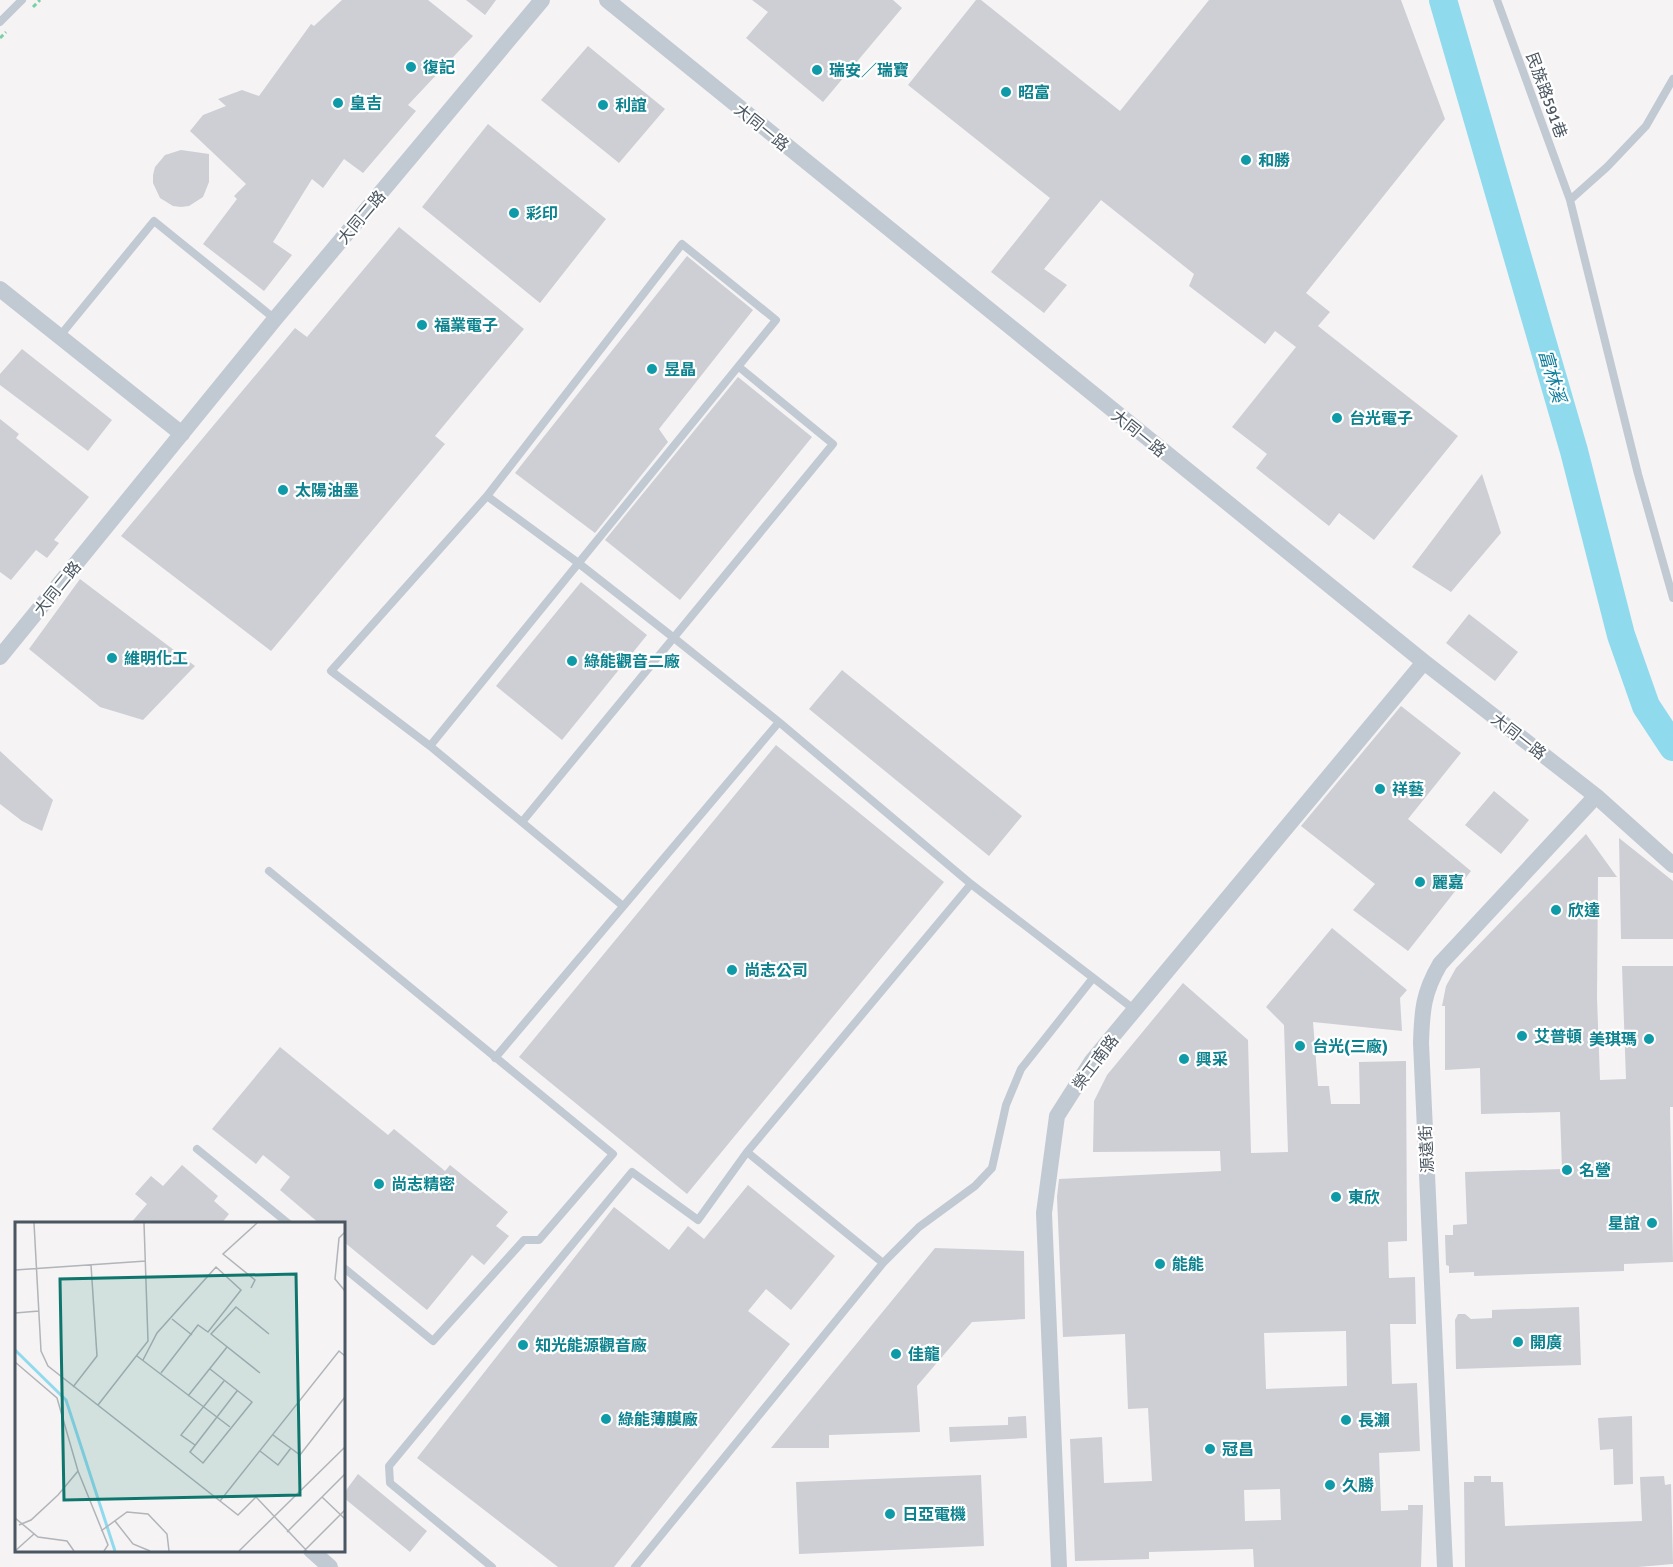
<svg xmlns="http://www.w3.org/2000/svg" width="1673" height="1567" font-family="Signika,'Noto Sans TC',sans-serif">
  <rect width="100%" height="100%" fill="#f5f3f3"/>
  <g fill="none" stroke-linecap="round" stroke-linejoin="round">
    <!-- river -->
    <path stroke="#90daee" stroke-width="28" d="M1443,0L1574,451L1621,635L1646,706L1673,747"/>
  </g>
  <!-- building -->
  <path fill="#cdcfd5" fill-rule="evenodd" d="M342,0H428L473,36L408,105L416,111L363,173L344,159L323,188L312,179L273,242L292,255L264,291L203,244L237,199L234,196L246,184L190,131L203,115L226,106L218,99L242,90L259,96L311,24L314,26Z
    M466,0H496L485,15Z
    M752,0H893L902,8L823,102L746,38L768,12Z
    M976,0H981L1120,111L1209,0H1401L1445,119L1306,293L1330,312L1318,326L1458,436L1374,540L1339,513L1329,526L1256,468L1267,454L1232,427L1296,347L1275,331L1265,344L1189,286L1194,274L1101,200L1044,269L1067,285L1044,313L991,272L1050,198L908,85Z
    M588,46L665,109L619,163L541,100Z
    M488,124L606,219L540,303L422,207Z
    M181,150L209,154V182L203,197L189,206L181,207L173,206L160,198L153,183V175L155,167L165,155Z
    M399,227L524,329L435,436L445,444L271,651L121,536L295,328L307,337Z
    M687,256L753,310L659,429L668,442L595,533L515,473Z
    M22,349L112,420L88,451L0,385V374Z
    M738,377L812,437L680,600L605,540Z
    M0,419L19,434L16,438L89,497L54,540L59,543L47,558L36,550L11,580L0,572Z
    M1482,474L1501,533L1451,592L1412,567Z
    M80,579L195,666L143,720L100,707L29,649Z
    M581,582L647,635L562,740L496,686Z
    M1469,614L1518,652L1495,681L1446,643Z
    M842,670L1022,816L989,856L809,709Z
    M1401,706L1461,753L1408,819L1471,871L1408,951L1353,910L1375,884L1301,826Z
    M776,745L944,882L687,1194L519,1057Z
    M0,751L53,800L42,831L22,821L0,804Z
    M1494,791L1529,820L1501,854L1465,825Z
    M1586,834L1617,877H1598L1597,998L1600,1080L1626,1079L1622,966H1673V1107H1670L1673,1262L1624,1264V1271L1474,1276V1272L1449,1273V1266L1446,1265L1445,1235H1453V1225L1467,1224L1465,1172L1562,1169L1560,1112L1481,1114L1480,1068L1445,1070V1006H1442L1446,986L1456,968Z
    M1619,838L1673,881V939H1621Z
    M1332,928L1407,990L1400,998L1402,1031L1313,1022L1318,1086H1329L1331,1104H1360L1359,1062L1406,1061L1407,1241L1388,1242L1389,1278L1415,1277L1416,1324H1390L1392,1384L1417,1383L1420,1451L1379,1453L1381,1511L1408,1510V1505H1423L1421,1567H1254L1253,1549L1149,1552V1559L1075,1561L1070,1439L1102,1437L1104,1483L1152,1481L1148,1408L1128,1409L1125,1334L1063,1337L1057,1197L1059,1179L1221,1171L1220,1151L1093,1152L1094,1101L1107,1075L1183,983L1248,1040L1251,1153L1288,1152L1284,1025L1266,1007ZM1346,1331L1347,1386L1266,1389L1264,1333ZM1280,1489L1281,1520L1245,1521L1244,1490Z
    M280,1047L388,1135L394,1129L445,1171L450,1165L508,1212L496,1226L509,1236L484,1265L472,1255L427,1310L344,1242V1224H320L280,1190L290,1177L263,1155L256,1164L212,1129Z
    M182,1165L218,1196L214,1201L229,1214L221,1224H130L147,1204L135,1194L151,1176L163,1186Z
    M748,1185L835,1256L791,1310L766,1289L748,1311L790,1344L614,1567H558L417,1458L614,1207L669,1250L688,1226L704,1239Z
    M935,1248L1024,1251L1025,1319L972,1322L917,1386L920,1432L829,1435V1448H771Z
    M1579,1307L1581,1365L1456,1369L1455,1320L1458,1314H1465L1471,1319L1492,1318V1310Z
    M1026,1416L1027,1438L950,1442L949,1427L1008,1425V1417Z
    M1632,1416L1633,1484L1614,1485L1613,1449L1600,1450L1598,1418Z
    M358,1474L427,1531L410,1552L344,1498V1493Z
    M981,1475L984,1546L799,1554L796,1482Z
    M1474,1476H1491V1482H1503L1505,1526L1642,1521L1640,1477L1664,1476L1665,1485L1671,1484L1673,1564L1638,1567H1465L1464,1482H1474Z"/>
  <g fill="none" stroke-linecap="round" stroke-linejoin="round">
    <!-- path -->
    <path stroke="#7ad0a6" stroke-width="3" stroke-dasharray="4.5 3" stroke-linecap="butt" d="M33,7L40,0
      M0,38L6,32"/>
    <!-- service -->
    <path stroke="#c1cad2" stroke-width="8" d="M1497,0L1570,200
      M0,22L22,0
      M1673,79L1646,126L1607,167L1570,200L1638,474L1673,598
      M59,337L154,221L275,319
      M487,496L577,562L674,638L779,722L971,884L1135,1010
      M430,746L776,320L682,244L487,496L331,671L430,746L623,906
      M522,822L833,444L739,367
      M269,871L613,1154L539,1240H524L433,1341L344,1268
      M495,1058L779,722
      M197,1149L289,1224
      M747,1152L883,1263
      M492,1567L390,1483L389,1466L632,1172L698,1220L747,1152L971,884
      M635,1567L883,1263L919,1227L975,1186L992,1168L1006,1105L1021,1069L1093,978"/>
    <!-- minor -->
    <path stroke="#c1cad2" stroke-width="16" d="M607,0L1424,662L1596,796L1673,865
      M0,289L182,434
      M0,657L275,319L542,0
      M311,1550L330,1567
      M1059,1567L1044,1213L1057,1116L1092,1061L1424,662
      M1445,1567L1421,1043C1422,1011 1423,993 1440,964L1596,796"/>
  </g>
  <!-- markers -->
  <g fill="#0f9aa8" stroke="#fff" stroke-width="2">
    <circle cx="411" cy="67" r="6"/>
    <circle cx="817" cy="70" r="6"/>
    <circle cx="1006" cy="92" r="6"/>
    <circle cx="338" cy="103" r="6"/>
    <circle cx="603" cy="105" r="6"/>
    <circle cx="1246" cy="160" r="6"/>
    <circle cx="514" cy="213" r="6"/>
    <circle cx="422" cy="325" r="6"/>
    <circle cx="652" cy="369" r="6"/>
    <circle cx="1337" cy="418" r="6"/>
    <circle cx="283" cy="490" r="6"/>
    <circle cx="112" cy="658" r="6"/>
    <circle cx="572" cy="661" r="6"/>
    <circle cx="1380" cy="789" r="6"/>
    <circle cx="1420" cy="882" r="6"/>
    <circle cx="1556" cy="910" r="6"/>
    <circle cx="732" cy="970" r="6"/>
    <circle cx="1522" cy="1036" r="6"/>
    <circle cx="1649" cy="1039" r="6"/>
    <circle cx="1300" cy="1046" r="6"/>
    <circle cx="1184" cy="1059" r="6"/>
    <circle cx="1567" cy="1170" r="6"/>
    <circle cx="379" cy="1184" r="6"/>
    <circle cx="1336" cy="1197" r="6"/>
    <circle cx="1652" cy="1223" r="6"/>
    <circle cx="1160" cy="1264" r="6"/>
    <circle cx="1518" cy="1342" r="6"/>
    <circle cx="523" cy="1345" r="6"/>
    <circle cx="896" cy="1354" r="6"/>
    <circle cx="606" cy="1419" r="6"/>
    <circle cx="1346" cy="1420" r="6"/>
    <circle cx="1210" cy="1449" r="6"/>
    <circle cx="1330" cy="1485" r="6"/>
    <circle cx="890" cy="1514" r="6"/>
  </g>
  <g text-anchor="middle" stroke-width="4.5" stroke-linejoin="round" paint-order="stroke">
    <!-- culture labels -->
    <g font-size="16" font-weight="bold" fill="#0d838f" stroke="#fff" text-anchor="start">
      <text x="423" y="73">復記</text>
      <text x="829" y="76">瑞安／瑞寶</text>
      <text x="1018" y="98">昭富</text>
      <text x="350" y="109">皇吉</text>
      <text x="615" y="111">利誼</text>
      <text x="1258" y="166">和勝</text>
      <text x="526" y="219">彩印</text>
      <text x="434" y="331">福業電子</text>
      <text x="664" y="375">昱晶</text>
      <text x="1349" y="424">台光電子</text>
      <text x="295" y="496">太陽油墨</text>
      <text x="124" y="664">維明化工</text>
      <text x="584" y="667">綠能觀音二廠</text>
      <text x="1392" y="795">祥藝</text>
      <text x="1432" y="888">麗嘉</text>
      <text x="1568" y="916">欣達</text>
      <text x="744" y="976">尚志公司</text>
      <text x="1534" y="1042">艾普頓</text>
      <text x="1637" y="1045" text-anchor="end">美琪瑪</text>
      <text x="1312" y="1052">台光(三廠)</text>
      <text x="1196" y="1065">興采</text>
      <text x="1579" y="1176">名營</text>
      <text x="391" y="1190">尚志精密</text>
      <text x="1348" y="1203">東欣</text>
      <text x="1640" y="1229" text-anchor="end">星誼</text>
      <text x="1172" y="1270">能能</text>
      <text x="1530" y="1348">開廣</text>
      <text x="535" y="1351">知光能源觀音廠</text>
      <text x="908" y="1360">佳龍</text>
      <text x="618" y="1425">綠能薄膜廠</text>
      <text x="1358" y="1426">長瀨</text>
      <text x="1222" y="1455">冠昌</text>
      <text x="1342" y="1491">久勝</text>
      <text x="902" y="1520">日亞電機</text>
    </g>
    <!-- street labels -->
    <g font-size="16" fill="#4a5661" stroke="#fff">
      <text transform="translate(1547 95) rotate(70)" y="6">民族路591巷</text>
      <text transform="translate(762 127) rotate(39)" y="6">大同一路</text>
      <text transform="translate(361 217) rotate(-50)" y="6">大同二路</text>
      <text transform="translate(1139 433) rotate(39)" y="6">大同一路</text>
      <text transform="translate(57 588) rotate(-51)" y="6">大同二路</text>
      <text transform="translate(1519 736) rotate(38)" y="6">大同一路</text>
      <text transform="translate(1095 1062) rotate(-53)" y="6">榮工南路</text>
      <text transform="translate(1426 1149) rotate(-93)" y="6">源遠街</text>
    </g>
    <!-- water labels -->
    <g font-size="18" font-style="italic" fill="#0c7c9b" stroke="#fff">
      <text transform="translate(1552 376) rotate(74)" y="6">富林溪</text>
    </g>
  </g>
  <!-- overview -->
  <g transform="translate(15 1222)">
    <rect width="330" height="330" fill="#f5f3f3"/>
    <path fill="none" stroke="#90daee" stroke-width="3" d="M0,128L51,178L100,329"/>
    <path fill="none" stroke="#b1b4b9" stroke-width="1.5" d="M19,1L26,129L33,144L223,293L241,275L292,329M330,10L324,16L320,57L330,69M0,48L131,39M236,66L240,58L208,32L242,1M0,91L24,89M157,97L177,113M122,134L215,205M128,138L142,111L201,45L226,68L193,110L183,103L146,151M0,140L42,176L63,249L43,273L16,298L4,303M195,147L237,180L188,241L175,230L222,169M245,151L196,112L221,85L254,112M58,165L82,134L76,43M173,174L212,125M83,183L133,119L129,1M258,213L285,233L330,175M180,223L166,213L209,159M245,229L263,243L276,226M63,249L93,323L89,329M307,275L330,297M205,279L324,129L330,134M0,296L23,315L52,319L59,329M100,299L118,322L135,329M86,309L112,290L133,292L152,312L154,329M272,310L330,252M0,329L19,312M224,329L330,225M289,329L330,288"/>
    <path fill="#0f766e" fill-opacity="0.15" stroke="#0f766e" stroke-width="3" d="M281,52L285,273L49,278L45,57Z"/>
    <rect width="330" height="330" fill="none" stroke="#4a5661" stroke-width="3"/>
  </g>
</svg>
